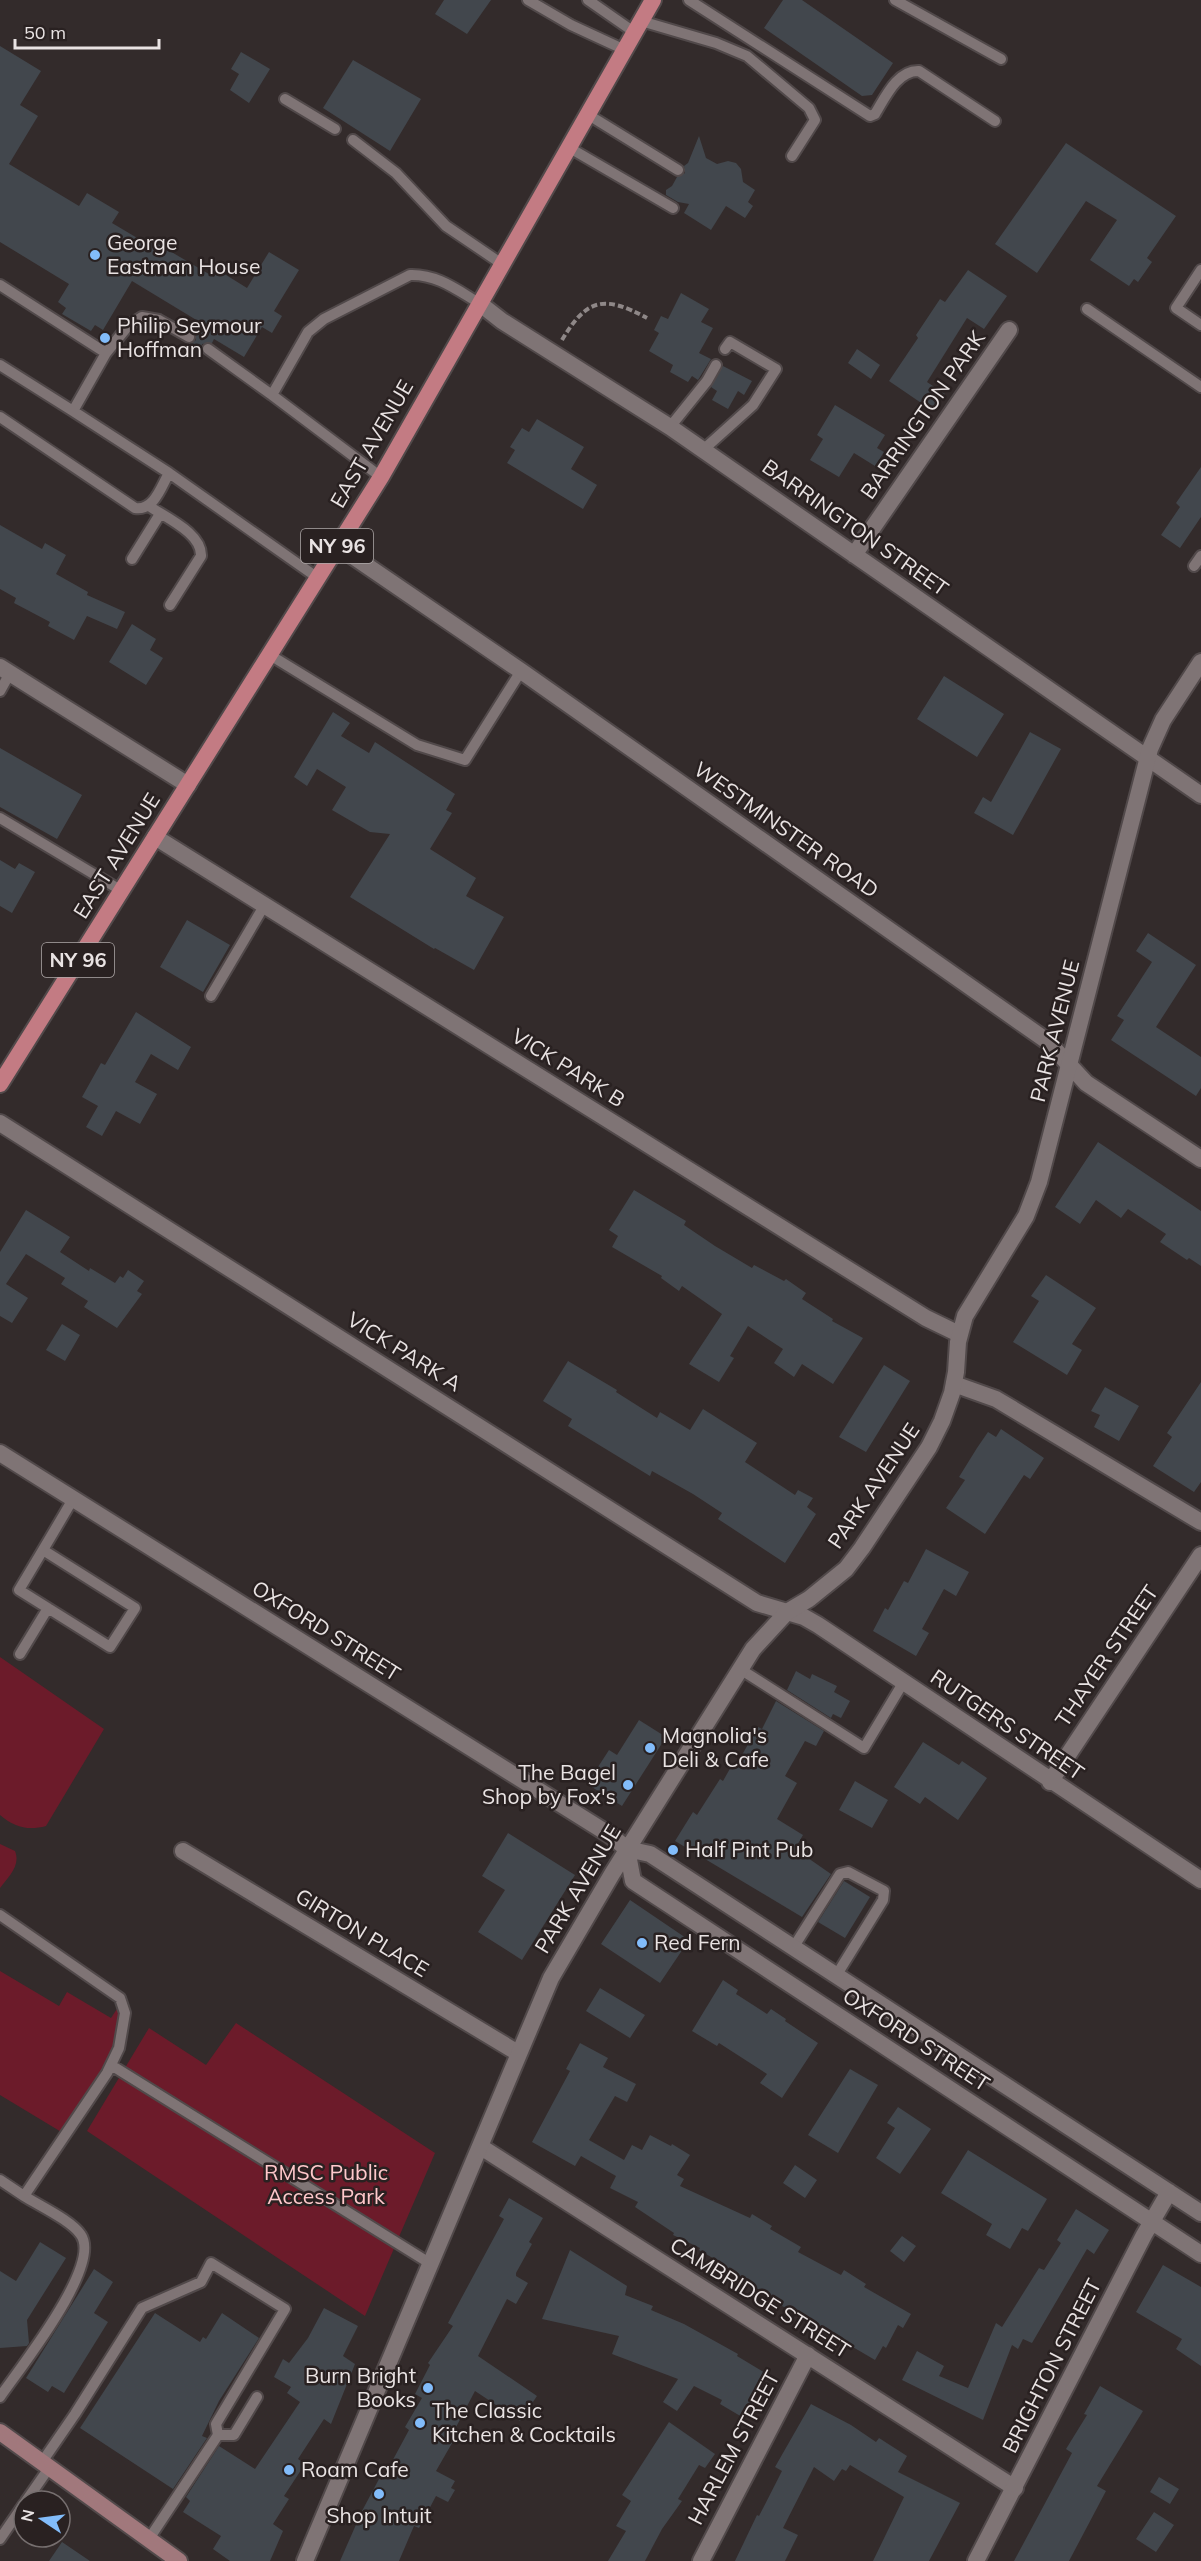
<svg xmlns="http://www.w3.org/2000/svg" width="1201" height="2561" font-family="Mulish,sans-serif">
  <rect width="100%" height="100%" fill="#332b2b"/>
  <!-- green -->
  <path fill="#6c1b2a" d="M0,1657L104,1729L46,1826C28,1831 14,1827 0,1815Z
    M0,1844L15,1851C21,1866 8,1877 0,1888Z
    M0,1971L59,2006L67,1992L111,2018L117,2009C130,2035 78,2109 63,2133L0,2095Z
    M236,2023L435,2153L365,2316L87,2131L149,2028L206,2065Z"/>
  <!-- building -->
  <path fill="#42474d" d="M444,0H491L467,34L435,14Z
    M783,0H802L893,63L872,95L862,96L764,28Z
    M0,46L41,71L20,105L38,116L9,164L79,206L87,193L119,212L112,223L144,242L146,237L214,277L218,270L247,288L269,252L299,270L274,311L282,316L272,333L262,327L244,357L214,339L212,343L202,344L201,351L190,344L196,340V334L193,331L198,321L132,281L103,330L95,325L91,331L62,314L66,308L58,302L69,284L0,242Z
    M241,52L270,69L249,103L230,90L239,74L231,69Z
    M353,60L421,99L390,151L323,108Z
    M699,136L706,158L717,164L728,161L736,163L741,169L743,182L755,190L748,202L753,206L745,218L726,206L711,230L684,213L689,204L678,202L666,195V190L672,186L677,177L685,173L684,166L688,163Z
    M1066,143L1176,216L1147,258L1152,262L1138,282L1134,279L1129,286L1090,260L1117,220L1086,201L1037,273L995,244Z
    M968,270L1007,296L984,329L967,318L927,382L945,394L933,411L889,381L918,338L916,335L940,299L945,302Z
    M681,293L709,309L701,322L713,328L699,353L711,359L698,380L692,376L688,382L670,372L673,365L649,351L659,333L654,330L661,316L668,319Z
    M857,349L880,365L871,379L848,363Z
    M723,366L752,381L744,395L738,391L728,409L712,400L717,391L711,387Z
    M835,405L885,435L877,448L884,452L875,466L854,453L839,477L810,460L823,439L817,435Z
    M537,419L584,447L571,469L597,485L583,509L507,463L515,450L510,447L522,428L529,432Z
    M1201,467V517L1180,548L1161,535L1180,507L1176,503Z
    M0,525L42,549L45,543L66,555L56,574L88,592L87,595L125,612L117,629L87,616L74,640L48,626L50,622L14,603L16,598L0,589Z
    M132,624L156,639L150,650L163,658L146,685L109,662Z
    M944,676L1004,714L977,757L917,719Z
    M333,712L350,723L341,736L369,753L375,742L455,794L446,810L452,813L430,849L476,878L466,896L504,917L474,970L435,948L434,949L350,897L390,834L370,832L332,810L346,787L317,769L307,786L294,777Z
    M1030,732L1061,749L1013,835L974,813L983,797L991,802Z
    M0,748L82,795L57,839L0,807Z
    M0,860L15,869L19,863L35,872L12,913L0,906Z
    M187,920L230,945L203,992L160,967Z
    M1148,933L1196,965L1156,1027L1201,1057V1088L1196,1096L1111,1040L1124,1020L1117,1016L1152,962L1136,951Z
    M136,1012L191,1047L178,1070L151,1054L135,1082L157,1094L140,1124L116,1111L102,1136L86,1127L98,1106L82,1097L101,1063L105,1065Z
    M1098,1142L1201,1211V1266L1189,1258L1187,1260L1160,1242L1166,1234L1128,1209L1121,1218L1096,1200L1080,1224L1055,1207Z
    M634,1190L686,1221L684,1225L715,1246L752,1268L754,1265L784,1281L786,1279L806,1293L802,1299L833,1319L832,1321L863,1338L833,1384L802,1364L794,1377L774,1363L783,1349L748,1326L730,1356L734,1358L719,1382L689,1364L722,1314L682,1286L679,1291L661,1278L662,1276L612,1247L618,1236L609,1230Z
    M26,1210L70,1237L60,1252L89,1271L90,1268L115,1283L120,1276L123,1278L128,1270L144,1281L137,1291L142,1294L117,1328L84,1307L88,1301L61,1284L65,1278L26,1254L6,1284L28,1298L12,1323L0,1316V1252Z
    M1046,1275L1096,1308L1072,1344L1082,1350L1067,1375L1013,1342L1039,1301L1031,1296Z
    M62,1324L80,1335L65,1361L46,1350Z
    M568,1361L617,1390L616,1392L657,1418L660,1412L690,1430L703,1409L757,1443L745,1462L795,1495L798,1490L813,1498L807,1507L816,1514L785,1563L718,1519L722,1513L693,1494L652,1471L650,1476L568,1426L572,1419L543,1401Z
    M884,1365L910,1381L866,1452L839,1437Z
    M1201,1382V1482L1194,1492L1153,1466L1172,1437L1167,1433Z
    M1105,1387L1139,1406L1119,1441L1094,1427L1100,1415L1091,1411Z
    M1001,1429L1044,1458L1030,1479L1024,1475L985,1534L946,1508L965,1480L959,1477L977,1448L988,1432L996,1437Z
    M926,1549L969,1572L956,1596L944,1589L922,1629L929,1633L916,1656L873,1631L885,1608L888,1610L904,1581L908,1583Z
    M796,1671L810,1679L812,1674L837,1686L834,1692L850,1701L841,1718L833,1714L831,1718L787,1690Z
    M776,1701L824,1731L816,1746L805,1741L785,1776L797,1783L777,1819L803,1835L795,1849L831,1874L802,1917L675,1841L693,1812L697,1815L720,1779L723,1781L732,1765L735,1767L758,1727L762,1729Z
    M639,1720L666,1737L622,1806L587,1784L609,1750L617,1755Z
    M923,1742L959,1765L962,1761L987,1778L958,1820L925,1797L920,1804L894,1787Z
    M855,1781L888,1800L872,1828L839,1810Z
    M508,1833L575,1875L522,1960L478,1932L505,1890L482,1876Z
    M844,1881L870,1897L845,1938L818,1922Z
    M630,1900L689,1940L660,1983L601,1944Z
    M723,1980L738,1990L736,1994L767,2014L771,2009L786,2019L785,2021L818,2043L782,2098L760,2083L767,2074L719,2043L717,2046L692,2031Z
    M600,1988L645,2015L630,2038L586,2011Z
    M580,2043L608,2058L603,2067L636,2084L627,2102L615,2096L589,2140L624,2160L632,2145L642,2150L650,2135L671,2146L672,2144L690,2155L677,2175L684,2179L680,2186L750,2218L752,2214L772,2226L770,2229L801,2247L798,2252L841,2275L844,2270L866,2284L864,2287L911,2314L903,2328L898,2325L886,2348L883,2346L875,2360L834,2336L832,2339L810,2325L812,2322L782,2306L783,2304L721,2267L723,2264L699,2250L700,2248L673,2235L674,2233L635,2207L638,2202L610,2188L616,2176L581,2156L575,2166L532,2142L570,2071L566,2069Z
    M850,2069L878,2085L838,2153L808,2135Z
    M898,2107L931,2129L900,2174L876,2158L895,2128L887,2123Z
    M968,2150L1047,2199L1028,2231L1022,2228L1010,2249L986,2235L992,2224L941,2193Z
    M795,2165L817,2180L805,2198L783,2183Z
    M509,2198L543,2218L529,2242L532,2244L516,2273V2276L528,2283L516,2304L507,2299L478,2356L537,2396L520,2421L475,2391L455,2429L459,2431L436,2471L455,2481L451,2488L455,2490L448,2502L436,2496L419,2528L414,2526L399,2561H340L362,2511L379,2479L382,2480L409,2430L405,2427L422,2398L415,2394L430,2365L428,2363L453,2326L448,2323L504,2219L499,2216Z
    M1076,2209L1109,2230L1094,2254L1087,2249L1032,2343L1023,2339L1018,2349L1012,2345L983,2420L902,2380L917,2351L944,2366L939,2376L968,2388L996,2323L1002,2327L1039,2268L1044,2270L1061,2243L1057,2240Z
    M902,2236L916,2246L904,2262L890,2251Z
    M40,2242L66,2258L27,2320L29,2343L27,2346L0,2348V2271L16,2281Z
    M570,2250L627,2286L625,2295L653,2306L651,2310L684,2324L738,2354L737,2356L767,2374L742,2417L720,2404L722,2400L694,2386L677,2411L663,2402L678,2379L612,2354L619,2336L542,2319Z
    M1163,2265L1201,2287V2366L1176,2349L1182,2339L1136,2312Z
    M94,2269L113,2282L94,2313L108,2322L64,2393L52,2386L48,2392L26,2378Z
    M324,2308L358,2326L343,2356L355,2364L331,2424L324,2419L298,2459L305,2464L284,2496L289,2499L273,2524L283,2531L270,2561H230L213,2549L221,2536L183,2512L190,2501L186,2497L219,2446L255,2469L300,2402L287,2393L291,2387L274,2377L283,2359L289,2363L308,2338Z
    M155,2313L200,2342L203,2337L206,2339L222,2313L259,2338L219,2401L202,2436L207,2438L173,2489L80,2428Z
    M1100,2386L1143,2411L1097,2486L1106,2491L1069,2561H1014L1072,2453L1066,2449L1087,2415L1084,2414Z
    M811,2404L851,2425L876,2442L879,2438L907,2456L898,2472L960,2503L929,2561H873L904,2497L850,2465L846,2471L842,2469L834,2481L814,2467L783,2528L798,2535L785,2561H735L757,2515L759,2516L782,2471L775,2467Z
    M669,2422L715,2454L705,2468L699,2465L678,2499L682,2501L662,2529L645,2561H608L626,2531L616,2526L631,2501L622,2495Z
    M1159,2477L1179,2489L1170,2504L1150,2492Z
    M1154,2512L1174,2525L1156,2552L1136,2539Z
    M62,2542L90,2561H49Z"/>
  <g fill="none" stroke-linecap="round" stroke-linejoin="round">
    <!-- service casing -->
    <g stroke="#51494a" stroke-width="14">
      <path id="service" d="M528,0L571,25L625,50
        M588,0L634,32
        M689,0L870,116L875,114C885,98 897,70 919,71L995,121
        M895,0L1001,59
        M641,21L716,43L747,56L809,108L815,120L792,156
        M285,99L335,129
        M587,114L678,170
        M353,140L396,173L446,226L502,264
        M568,147L673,208
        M1201,270L1176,308L1201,325
        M0,285L106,353L73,411L169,473C161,487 154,511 135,508L0,417
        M1087,309L1201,387
        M208,349L272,395
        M106,353L128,326L142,317L159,320L189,337
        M0,365L73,411
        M670,427L707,381L716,365
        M703,450L753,405L776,369L730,342L725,349
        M169,473L318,578
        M381,477L272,395L308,332L324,319L410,275C437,274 457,290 479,303
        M149,506C166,518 202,533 201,556L170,605
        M132,559L160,514
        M1194,566L1201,556
        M270,655L417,745L465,760L521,671
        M0,691L10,673
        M0,818L122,891
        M211,996L264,906
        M43,1550L135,1608L110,1647L19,1590C37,1560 55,1530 73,1499
        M20,1654L48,1608
        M740,1669L864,1748L903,1683
        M0,1915L120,1998L125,2013L119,2048L107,2073L24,2196L0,2180
        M793,1948L840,1874L848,1872L884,1891L883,1900L836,1976
        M111,2065L431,2264
        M0,2397C19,2369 102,2266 81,2235C72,2221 40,2206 24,2196
        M42,2462L75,2414L142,2308L201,2282L211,2263L285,2309L216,2424L218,2435
        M26,2501L49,2468
        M0,2539L24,2504
        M149,2539L218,2435H234L257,2397"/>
    </g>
    <!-- minor casing -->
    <g stroke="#51494a" stroke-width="20">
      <path id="minor" d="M479,303L502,321L670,427L1201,795
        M338,546L521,671L1047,1041L1086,1083L1201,1159
        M854,555L1009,330
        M0,667L188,785
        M155,837L926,1318L959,1334
        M0,1123L757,1603L804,1617L818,1625L1201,1880
        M954,1384L996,1399L1201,1522
        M1050,1782L1201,1555
        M183,1851L518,2053
        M481,2147L1015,2488
        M701,2561L808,2355"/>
    </g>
    <!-- tertiary casing -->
    <g stroke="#51494a" stroke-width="20">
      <path id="tertiary" d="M0,1453L610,1835L627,1849L650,1854L1201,2213
        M627,1849L633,1881L1201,2254
        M305,2561L551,1978L612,1874L753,1649L787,1612L809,1599L846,1569L862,1548L929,1447L942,1421L952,1393L956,1372L958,1342L965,1316L1026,1216L1039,1182L1150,749L1163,720L1201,662
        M976,2561L1144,2235L1169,2192"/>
    </g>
    <!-- secondary casing -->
    <g stroke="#51494a" stroke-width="20">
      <path id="secondary" d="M0,2432L179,2561"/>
    </g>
    <!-- primary casing -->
    <g stroke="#51494a" stroke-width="20">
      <path id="primary" d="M0,1084L381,477L653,0"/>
    </g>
    <!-- path -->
    <path stroke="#8f8888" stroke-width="4" stroke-dasharray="6 3" stroke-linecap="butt" d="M562,340C587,298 604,295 647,318"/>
    <!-- service -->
    <use href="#service" stroke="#7f7475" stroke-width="10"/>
    <!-- minor -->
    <use href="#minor" stroke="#7f7475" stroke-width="16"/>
    <!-- tertiary -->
    <use href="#tertiary" stroke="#7f7475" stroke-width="16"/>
    <!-- secondary -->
    <use href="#secondary" stroke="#a1787c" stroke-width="16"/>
    <!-- primary -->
    <use href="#primary" stroke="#c37b83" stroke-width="16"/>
  </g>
  <!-- markers -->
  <g fill="#82bcfa" stroke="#292121" stroke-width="2">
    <circle cx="95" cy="255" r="6"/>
    <circle cx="105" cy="338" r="6"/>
    <circle cx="650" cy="1748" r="6"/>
    <circle cx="628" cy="1785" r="6"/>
    <circle cx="673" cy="1850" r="6"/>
    <circle cx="642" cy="1943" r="6"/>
    <circle cx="428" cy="2388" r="6"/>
    <circle cx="420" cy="2423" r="6"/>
    <circle cx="289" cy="2470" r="6"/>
    <circle cx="379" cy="2494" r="6"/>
  </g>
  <g text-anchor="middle" stroke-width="5" stroke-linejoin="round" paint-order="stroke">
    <!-- shield labels -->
    <g fill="#292121" stroke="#afa9a9" stroke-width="1.5">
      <rect x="301" y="529" width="72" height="34" rx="4.5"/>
      <rect x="42" y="943" width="72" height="34" rx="4.5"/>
    </g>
    <g font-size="20" font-weight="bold" fill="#e9e3e3">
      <text x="337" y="553">NY 96</text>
      <text x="78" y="967">NY 96</text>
    </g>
    <!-- poi labels -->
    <g font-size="21" fill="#e9e3e3" stroke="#292121" text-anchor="start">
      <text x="107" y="250">George<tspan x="107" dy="24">Eastman House</tspan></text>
      <text x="117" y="333">Philip Seymour<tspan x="117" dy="24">Hoffman</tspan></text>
      <text x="662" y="1743">Magnolia's<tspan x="662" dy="24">Deli &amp; Cafe</tspan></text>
      <text x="616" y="1780" text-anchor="end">The Bagel<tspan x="616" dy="24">Shop by Fox's</tspan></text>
      <text x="685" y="1857">Half Pint Pub</text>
      <text x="654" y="1950">Red Fern</text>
      <text x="416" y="2383" text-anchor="end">Burn Bright<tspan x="416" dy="24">Books</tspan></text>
      <text x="432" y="2418">The Classic<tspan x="432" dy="24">Kitchen &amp; Cocktails</tspan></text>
      <text x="301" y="2477">Roam Cafe</text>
      <text x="379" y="2523" text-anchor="middle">Shop Intuit</text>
    </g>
    <!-- street labels -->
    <g font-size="21" fill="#e9e3e3" stroke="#292121">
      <text transform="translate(923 415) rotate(-55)" y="7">BARRINGTON PARK</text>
      <text transform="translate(372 444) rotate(-60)" y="7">EAST AVENUE</text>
      <text transform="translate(855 528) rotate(35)" y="7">BARRINGTON STREET</text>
      <text transform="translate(786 830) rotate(35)" y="7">WESTMINSTER ROAD</text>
      <text transform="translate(117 856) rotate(-58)" y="7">EAST AVENUE</text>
      <text transform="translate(1055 1031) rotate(-76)" y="7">PARK AVENUE</text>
      <text transform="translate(568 1068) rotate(32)" y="7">VICK PARK B</text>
      <text transform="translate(404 1352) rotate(32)" y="7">VICK PARK A</text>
      <text transform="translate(874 1486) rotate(-56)" y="7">PARK AVENUE</text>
      <text transform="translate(326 1631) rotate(32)" y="7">OXFORD STREET</text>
      <text transform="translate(1107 1656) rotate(-56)" y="7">THAYER STREET</text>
      <text transform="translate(1007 1725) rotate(34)" y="7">RUTGERS STREET</text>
      <text transform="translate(578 1889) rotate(-59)" y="7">PARK AVENUE</text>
      <text transform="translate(362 1933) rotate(31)" y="7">GIRTON PLACE</text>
      <text transform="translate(916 2040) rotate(33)" y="7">OXFORD STREET</text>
      <text transform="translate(760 2298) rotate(32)" y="7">CAMBRIDGE STREET</text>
      <text transform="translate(1052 2366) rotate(-63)" y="7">BRIGHTON STREET</text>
      <text transform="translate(734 2448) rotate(-62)" y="7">HARLEM STREET</text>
    </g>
    <!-- park labels -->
    <g font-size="21" fill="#ffc8cb" stroke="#292121">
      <text x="326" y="2180">RMSC Public<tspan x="326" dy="24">Access Park</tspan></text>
    </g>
  </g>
  <!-- north arrow -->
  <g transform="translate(42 2519) rotate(283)"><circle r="28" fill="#292121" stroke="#766f6f" stroke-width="1.5"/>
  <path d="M0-4.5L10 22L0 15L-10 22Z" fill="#82bcfa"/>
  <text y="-9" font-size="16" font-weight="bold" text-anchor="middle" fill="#e9e3e3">N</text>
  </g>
  <!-- scale -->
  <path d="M15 39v9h144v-9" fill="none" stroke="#e9e3e3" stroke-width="3"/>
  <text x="24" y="39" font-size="18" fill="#e9e3e3" stroke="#292121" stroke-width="4.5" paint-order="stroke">50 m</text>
</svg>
